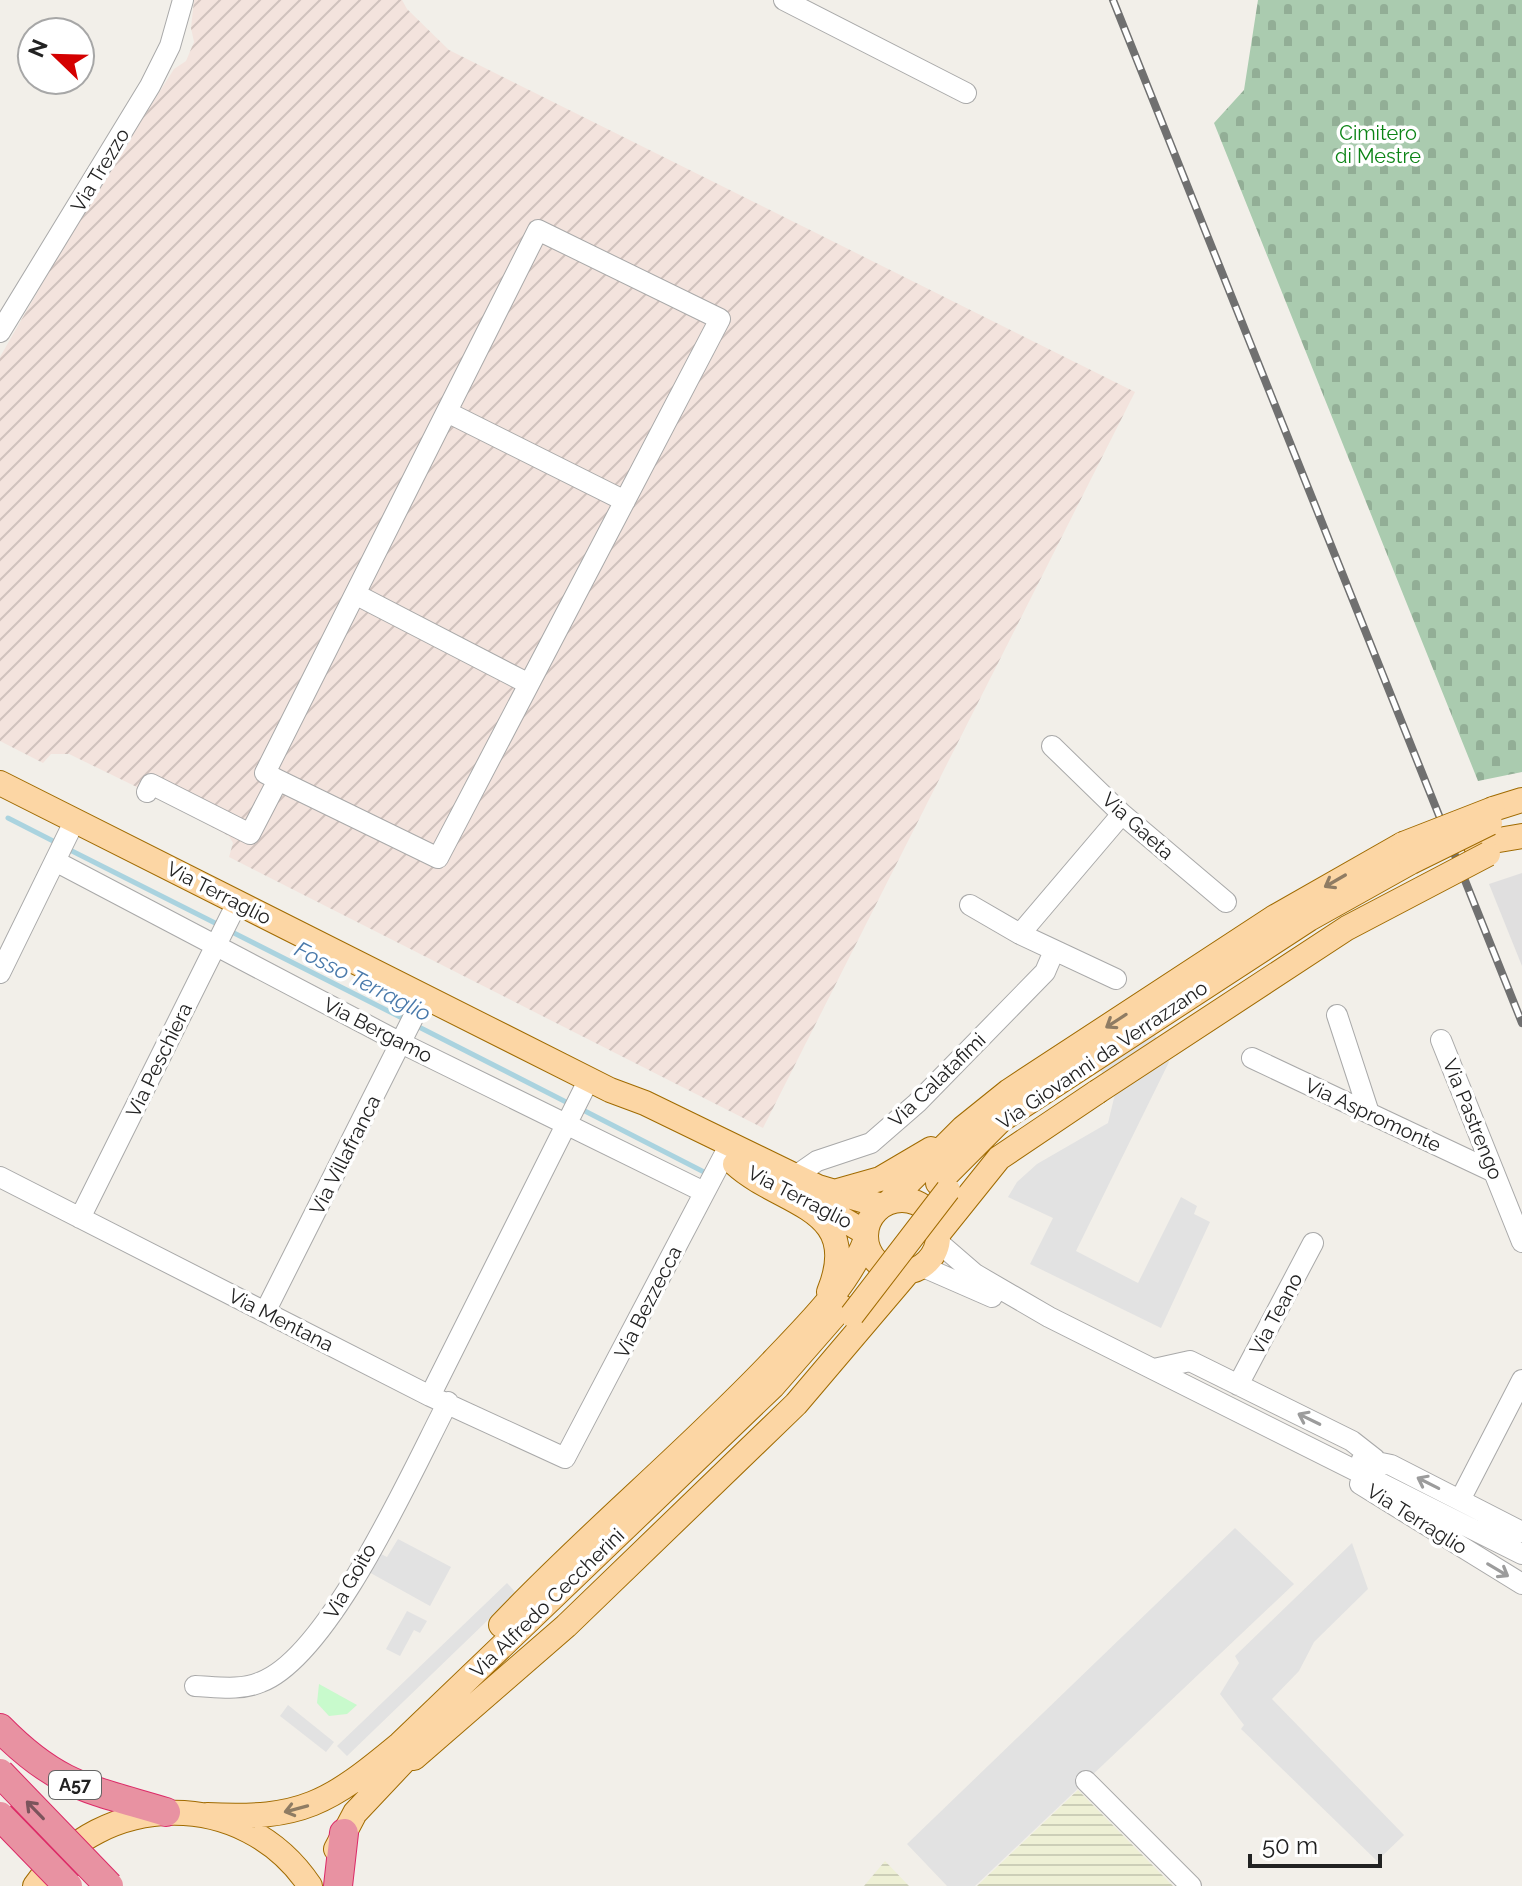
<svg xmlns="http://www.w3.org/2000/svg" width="1522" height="1886" font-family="Raleway,sans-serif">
  <defs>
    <pattern id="military-furrows" width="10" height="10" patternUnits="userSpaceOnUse" patternTransform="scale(2)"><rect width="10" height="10" fill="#f3e3dd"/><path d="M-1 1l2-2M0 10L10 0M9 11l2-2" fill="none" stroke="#d0c2bd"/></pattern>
    <pattern id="farmland-rules" width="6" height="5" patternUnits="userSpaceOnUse" patternTransform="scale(2)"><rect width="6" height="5" fill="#eef0d5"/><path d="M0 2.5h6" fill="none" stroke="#ccceb7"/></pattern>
    <pattern id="cemetery-stones" width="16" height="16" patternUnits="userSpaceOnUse" patternTransform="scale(2)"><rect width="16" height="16" fill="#aacbaf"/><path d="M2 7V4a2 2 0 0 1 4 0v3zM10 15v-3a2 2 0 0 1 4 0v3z" fill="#92ae96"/></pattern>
  </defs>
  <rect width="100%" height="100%" fill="#f2efe9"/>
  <!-- residential -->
  <path fill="#e0dfdf" d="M1522,873V966L1489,884Z"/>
  <!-- military -->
  <path fill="url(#military-furrows)" d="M194,0H402L407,9L449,50L1135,392L763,1128L229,857L233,843L229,836L147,792L69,754H51L43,763L0,741V357L84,211L174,69L186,61L194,42L191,28Z"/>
  <!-- farmland -->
  <path fill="url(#farmland-rules)" d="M1078,1790L1173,1886H977Z
    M885,1861L909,1886H864Z"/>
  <!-- cemetery -->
  <path fill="url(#cemetery-stones)" d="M1258,0H1522V772L1478,781L1214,123L1244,90Z"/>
  <!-- park -->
  <path fill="#c8facc" d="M319,1684L357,1705L347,1714L329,1716L317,1703Z"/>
  <!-- parking -->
  <path fill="#e2e2e2" d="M1136,999L1169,1062L1076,1251L1138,1283L1181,1197L1197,1206L1194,1214L1210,1222L1161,1328L1030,1264L1053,1218L1008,1197L1017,1182L1037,1164L1108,1123L1115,1094L1081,1038Z
    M1235,1528L1294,1584L975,1886H947L907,1844Z
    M398,1539L451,1567L430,1606L367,1571L377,1552L387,1557Z
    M1352,1543L1368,1589L1314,1642L1299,1671L1272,1699L1404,1835L1377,1861L1241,1729L1244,1725L1220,1694L1239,1663L1235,1656Z
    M507,1583L516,1593L347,1756L337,1746Z
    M407,1611L427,1621L420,1633L414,1630L400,1656L386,1649Z
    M288,1705L334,1742L326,1752L280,1716Z"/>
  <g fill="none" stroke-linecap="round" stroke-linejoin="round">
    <!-- stream -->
    <path stroke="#aad3df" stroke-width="5" d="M8,818L57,843
      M66,848L221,926
      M230,931L406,1020
      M415,1025L570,1104
      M579,1108L704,1172"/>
    <!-- minor casing -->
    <g stroke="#a9a9a9" stroke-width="22">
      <path id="minor" d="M784,0L966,93
        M0,332L150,86L170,46L183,0
        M447,412L625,501
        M355,594L529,684
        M1052,746L1122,814L1226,902
        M147,792L151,784L250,834L278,780L438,858L720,319L538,230L265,773L278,780
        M55,861L401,1043L704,1192
        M970,905L1020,934L1116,979
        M1020,934L1122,814
        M0,973L75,820
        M1337,1015L1369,1113
        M1441,1040L1522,1242
        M1252,1058L1494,1172
        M0,1177L430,1396L565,1458L730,1144
        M794,1177L817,1161L871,1143L917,1103L1045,972L1054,951
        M80,1218L237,903
        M938,1242L975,1274L1049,1317L1522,1554
        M921,1266L992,1297
        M265,1312L423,998
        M1154,1369L1190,1361L1352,1441L1375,1459
        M1238,1385L1313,1243
        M430,1396L589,1079
        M1362,1459L1391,1465L1522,1532
        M1360,1484L1522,1584
        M1460,1500L1522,1380
        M195,1686C218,1687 240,1691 261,1682C330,1656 413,1469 448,1402
        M1086,1781L1191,1886"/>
    </g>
    <!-- major casing -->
    <g stroke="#a06b00" stroke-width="26">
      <path id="major" d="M0,783L610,1090L645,1103L818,1187L882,1206
        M1493,809L1522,800
        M1475,844L1522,836
        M735,1164C781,1206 864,1206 829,1292
        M938,1183L1001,1120L1309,919L1411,862
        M834,1192L880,1179L931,1149
        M804,1196L866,1233
        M866 1236a36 36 0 1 1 72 0a36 36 0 1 1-72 0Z
        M889,1202L963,1128L1009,1091L1273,918L1403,844
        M938,1234L999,1158L1097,1092
        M501,1625C588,1533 687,1452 774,1360C807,1325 849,1285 866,1239
        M414,1758L566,1626L796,1404L909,1271
        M207,1815C302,1820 329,1803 400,1744L773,1386L842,1307
        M336,1849L355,1813L422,1742
        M35,1886C102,1790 244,1787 310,1886"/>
    </g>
    <!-- highway casing -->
    <g stroke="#dc2a67" stroke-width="30">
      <path id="highway" d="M0,1728C58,1787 90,1789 166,1812
        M338,1886L344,1833"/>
    </g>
    <!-- minor -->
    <use href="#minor" stroke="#fff" stroke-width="20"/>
    <!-- major -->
    <use href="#major" stroke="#fcd6a4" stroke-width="24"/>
    <!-- highway -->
    <use href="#highway" stroke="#e892a2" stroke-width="28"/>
    <!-- rail casing -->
    <g stroke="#707070" stroke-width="8">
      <path id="rail" d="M1113,0L1522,1023"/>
    </g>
    <!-- rail -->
    <use href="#rail" stroke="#fff" stroke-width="5" stroke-dasharray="15" stroke-linecap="butt"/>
    <!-- major-bridge casing -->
    <g stroke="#a06b00" stroke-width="26" stroke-linecap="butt">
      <path id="major-bridge" d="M1403,844L1493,809
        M1411,862L1490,823
        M1097,1092L1347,928L1488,854
        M852,1315L948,1190"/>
    </g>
    <!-- highway-bridge casing -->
    <g stroke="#dc2a67" stroke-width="30" stroke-linecap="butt">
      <path id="highway-bridge" d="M0,1773L109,1886
        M0,1816L68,1886"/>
    </g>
    <!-- major-bridge -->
    <use href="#major-bridge" stroke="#fcd6a4" stroke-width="24"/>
    <!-- highway-bridge -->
    <use href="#highway-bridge" stroke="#e892a2" stroke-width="28"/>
  </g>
  <!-- one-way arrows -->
  <defs><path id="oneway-shaft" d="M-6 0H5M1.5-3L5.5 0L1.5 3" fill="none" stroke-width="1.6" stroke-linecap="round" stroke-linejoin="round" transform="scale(2)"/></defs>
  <g stroke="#8f7c63">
    <use href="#oneway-shaft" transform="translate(1335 881) rotate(150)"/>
    <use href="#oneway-shaft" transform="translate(1116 1021) rotate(147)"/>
    <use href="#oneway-shaft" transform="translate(296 1809) rotate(165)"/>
  </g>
  <g stroke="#9c9c9c">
    <use href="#oneway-shaft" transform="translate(1309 1419) rotate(-154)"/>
    <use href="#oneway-shaft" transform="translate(1428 1483) rotate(-153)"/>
    <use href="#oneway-shaft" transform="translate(1498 1570) rotate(31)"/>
  </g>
  <use stroke="#7b545c" href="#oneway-shaft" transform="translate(35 1810) rotate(-134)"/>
  <g text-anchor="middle" stroke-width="7" stroke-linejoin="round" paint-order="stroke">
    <!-- shield labels -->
    <rect fill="#fff" stroke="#646464" stroke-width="2" x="49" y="1771" width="52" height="28" rx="6"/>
    <g font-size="18" font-weight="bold" fill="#222">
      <text x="75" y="1791">A57</text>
    </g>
    <!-- park labels -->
    <g font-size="20" fill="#0c8416" stroke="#fff">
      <text x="1378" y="140">Cimitero<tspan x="1378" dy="23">di Mestre</tspan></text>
    </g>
    <!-- street labels -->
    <g font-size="20" fill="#222" stroke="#fff">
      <text transform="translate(100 170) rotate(-59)" y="7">Via Trezzo</text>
      <text transform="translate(1138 826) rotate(42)" y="7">Via Gaeta</text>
      <text transform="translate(219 893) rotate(27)" y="7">Via Terraglio</text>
      <text transform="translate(378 1030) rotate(27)" y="7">Via Bergamo</text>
      <text transform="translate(1102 1055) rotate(-34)" y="7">Via Giovanni da Verrazzano</text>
      <text transform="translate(159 1060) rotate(-64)" y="7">Via Peschiera</text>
      <text transform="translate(937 1080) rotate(-44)" y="7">Via Calatafimi</text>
      <text transform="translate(1373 1115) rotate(25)" y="7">Via Aspromonte</text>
      <text transform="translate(1473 1119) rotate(68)" y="7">Via Pastrengo</text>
      <text transform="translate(345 1155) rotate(-63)" y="7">Via Villafranca</text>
      <text transform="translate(800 1197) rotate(27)" y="7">Via Terraglio</text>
      <text transform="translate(648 1302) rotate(-63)" y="7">Via Bezzecca</text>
      <text transform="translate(1276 1314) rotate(-62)" y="7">Via Teano</text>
      <text transform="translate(281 1320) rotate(27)" y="7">Via Mentana</text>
      <text transform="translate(1417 1519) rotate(32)" y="7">Via Terraglio</text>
      <text transform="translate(350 1581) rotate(-60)" y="7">Via Goito</text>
      <text transform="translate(547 1603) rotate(-44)" y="7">Via Alfredo Ceccherini</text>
    </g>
    <!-- water labels -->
    <g font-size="22" font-style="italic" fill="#4a7aab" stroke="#fff">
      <text transform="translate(363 981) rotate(27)" y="8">Fosso Terraglio</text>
    </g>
  </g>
  <!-- north arrow -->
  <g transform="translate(56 56) rotate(293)"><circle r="38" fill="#ffffff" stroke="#a7a7a7" stroke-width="2"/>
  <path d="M0-6L14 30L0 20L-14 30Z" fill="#d40000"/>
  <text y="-12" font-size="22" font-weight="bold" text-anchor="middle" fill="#222222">N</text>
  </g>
  <!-- scale -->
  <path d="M1250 1854v12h130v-12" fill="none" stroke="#222222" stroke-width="4"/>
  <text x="1262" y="1854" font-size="24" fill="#222222" stroke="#ffffff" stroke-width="6" paint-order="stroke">50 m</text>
</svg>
